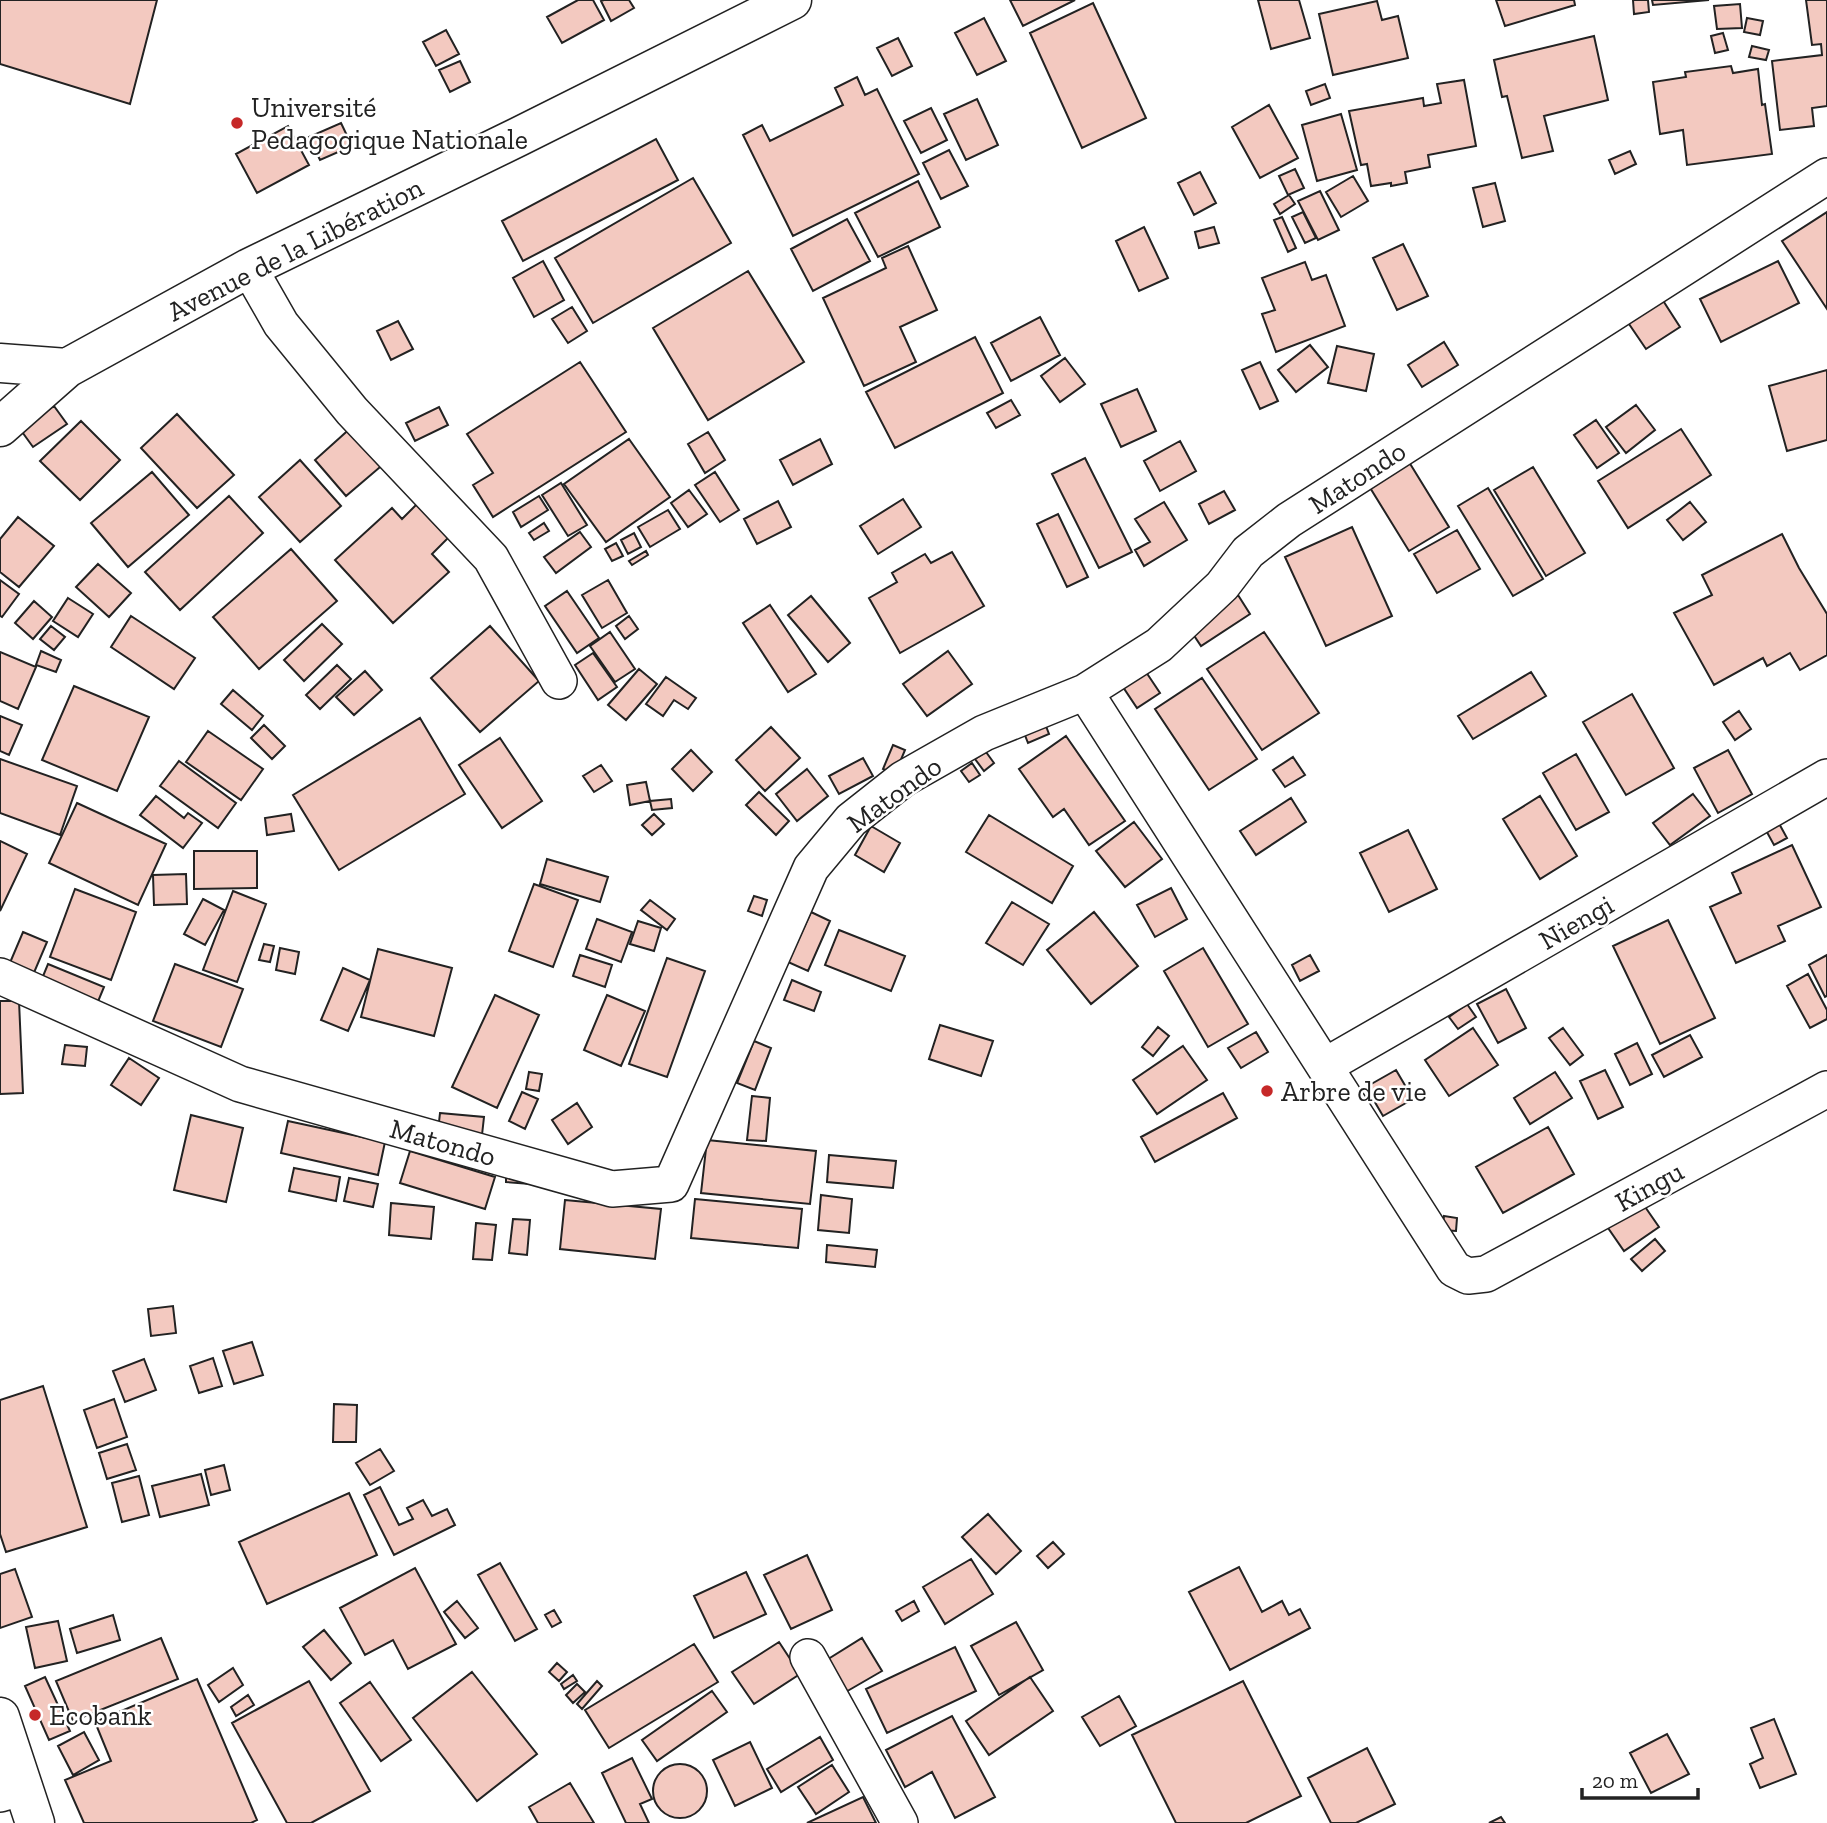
<svg xmlns="http://www.w3.org/2000/svg" width="1827" height="1823" font-family="'Zilla Slab',serif">
  <rect width="100%" height="100%" fill="#fff"/>
  <!-- building -->
  <path fill="#f3c9c0" stroke="#222" stroke-width="2" d="M0,0H157L130,104L0,64Z
    M578,0H593L604,20L562,43L547,17Z
    M604,0H629L634,8L611,21L601,1Z
    M1010,0H1075L1023,26Z
    M1258,0H1299L1310,38L1271,49Z
    M1496,0H1574L1575,5L1505,26Z
    M1633,0H1648L1649,12L1634,14Z
    M1652,0H1709L1653,5Z
    M1806,0H1827V106L1812,108L1814,126L1780,130L1772,61L1822,55L1821,44L1812,45Z
    M1377,1L1382,20L1398,16L1408,58L1333,75L1319,14Z
    M1093,3L1146,118L1082,148L1030,33Z
    M1740,4L1742,28L1717,29L1714,6Z
    M984,18L1006,61L977,75L955,33Z
    M1747,18L1763,21L1760,35L1744,32Z
    M446,30L459,54L436,66L423,42Z
    M1723,33L1728,50L1715,53L1711,36Z
    M1594,36L1608,100L1544,116L1553,151L1522,158L1507,96L1502,97L1494,60Z
    M898,38L912,66L892,76L877,48Z
    M1752,46L1769,50L1766,60L1749,57Z
    M460,61L470,82L450,92L439,70Z
    M1731,66L1733,73L1758,69L1762,105L1765,104L1772,154L1687,165L1683,130L1660,134L1653,82L1686,77L1685,72Z
    M857,77L865,95L877,89L919,174L793,236L743,135L762,125L770,141L843,105L835,88Z
    M1464,80L1476,146L1428,155L1430,167L1405,172L1407,183L1391,186V183L1371,186L1367,164L1361,165L1349,111L1423,98L1424,106L1441,103L1437,84Z
    M1325,84L1330,98L1311,105L1306,91Z
    M977,99L998,145L966,160L944,114Z
    M1269,105L1298,158L1260,178L1232,127Z
    M931,108L947,140L921,153L904,121Z
    M1341,114L1357,170L1317,181L1302,125Z
    M341,123L352,146L320,160L309,137Z
    M288,126L309,165L257,193L236,154Z
    M656,139L678,180L523,261L502,221Z
    M949,150L968,186L941,199L923,163Z
    M1630,151L1636,164L1615,174L1609,160Z
    M1295,169L1304,188L1288,195L1279,176Z
    M1200,172L1216,203L1194,215L1178,183Z
    M1353,176L1368,201L1341,217L1326,192Z
    M693,178L731,243L593,323L555,258Z
    M918,181L940,227L878,257L855,213Z
    M1495,183L1505,221L1483,227L1473,188Z
    M1320,191L1339,230L1318,240L1298,201Z
    M1289,195L1295,204L1280,214L1274,204Z
    M1303,212L1316,238L1305,243L1292,217Z
    M1827,212V309L1782,241Z
    M1282,217L1296,248L1288,252L1274,220Z
    M847,219L870,261L813,291L791,249Z
    M1144,227L1168,278L1139,291L1116,241Z
    M1214,227L1219,243L1199,248L1195,232Z
    M1403,244L1428,296L1397,310L1373,258Z
    M908,246L937,310L900,327L916,362L864,386L823,298L886,268L882,258Z
    M543,261L564,300L534,317L513,278Z
    M1778,261L1799,303L1721,342L1700,299Z
    M1305,262L1312,280L1326,275L1345,326L1276,352L1262,314L1275,310L1262,278Z
    M748,271L804,362L708,420L653,328Z
    M1662,299L1680,327L1646,349L1627,321Z
    M572,307L587,331L568,343L552,319Z
    M1040,317L1060,355L1011,381L991,343Z
    M398,321L413,349L391,360L377,331Z
    M975,337L1003,393L895,448L866,392Z
    M1444,342L1458,365L1422,387L1408,365Z
    M1310,345L1328,367L1296,392L1278,370Z
    M1337,346L1374,354L1366,391L1328,383Z
    M1065,358L1085,384L1060,402L1041,376Z
    M580,362L626,432L493,517L473,485L493,473L467,434Z
    M1260,362L1278,401L1260,409L1242,370Z
    M1827,370V440L1787,451L1769,386Z
    M1137,389L1156,431L1121,447L1101,404Z
    M1011,400L1020,415L996,428L987,413Z
    M1636,405L1655,430L1626,453L1606,427Z
    M54,406L67,424L33,447L20,429Z
    M439,407L448,425L415,441L406,423Z
    M177,414L234,475L197,508L141,448Z
    M1596,420L1619,453L1597,468L1574,435Z
    M81,421L120,460L80,500L40,461Z
    M354,425L386,462L346,496L315,460Z
    M1681,429L1711,475L1628,528L1598,481Z
    M708,432L725,460L705,473L688,444Z
    M629,439L670,497L606,542L564,484Z
    M820,439L832,464L793,485L780,460Z
    M1180,441L1196,471L1160,491L1144,461Z
    M1085,458L1132,552L1099,568L1052,474Z
    M300,460L341,506L300,542L259,497Z
    M1409,462L1449,527L1409,551L1369,486Z
    M1533,467L1585,553L1546,576L1494,490Z
    M152,472L189,515L128,567L91,523Z
    M715,472L739,510L720,522L695,485Z
    M561,483L587,525L568,536L542,495Z
    M1488,488L1543,579L1513,596L1458,506Z
    M689,490L707,514L688,527L671,503Z
    M1224,491L1235,510L1209,524L1199,504Z
    M229,496L263,533L180,610L145,572Z
    M539,496L548,510L521,527L513,512Z
    M903,499L921,527L878,554L860,526Z
    M778,501L791,527L757,544L744,519Z
    M1164,502L1187,540L1144,566L1135,550L1150,542L1135,519Z
    M1690,502L1706,522L1683,540L1667,520Z
    M417,504L448,538L432,554L449,572L393,623L335,560L392,508L402,519Z
    M668,510L680,529L650,547L638,527Z
    M1058,514L1088,577L1067,587L1037,524Z
    M18,517L54,546L19,587L0,572V539Z
    M544,523L549,531L534,540L529,533Z
    M1352,527L1392,616L1326,646L1285,557Z
    M1457,530L1480,569L1437,593L1414,554Z
    M580,532L591,547L556,573L544,557Z
    M634,533L641,547L628,554L621,540Z
    M1782,534L1799,568L1827,614V655L1800,670L1790,653L1767,666L1763,658L1714,685L1674,613L1712,595L1702,575Z
    M616,543L623,556L612,561L605,549Z
    M291,549L337,601L259,669L213,617Z
    M646,551L648,555L632,565L629,561Z
    M952,552L984,606L900,653L869,598L897,582L892,573L925,554L931,563Z
    M98,564L131,593L109,617L76,587Z
    M0,580L19,594L2,617L0,616Z
    M608,580L627,613L602,628L582,595Z
    M567,591L599,638L577,653L545,606Z
    M1238,595L1250,614L1201,646L1189,628Z
    M811,596L850,643L828,662L788,615Z
    M68,598L93,614L78,637L53,621Z
    M34,601L52,617L33,639L15,623Z
    M770,605L816,674L788,692L743,623Z
    M131,616L195,658L174,689L111,647Z
    M629,616L638,629L625,639L616,626Z
    M322,624L342,644L304,681L284,660Z
    M51,626L65,637L54,650L40,639Z
    M490,626L539,681L480,732L431,678Z
    M610,632L635,669L615,682L590,646Z
    M1264,632L1319,713L1262,750L1207,669Z
    M41,651L61,660L56,672L36,665Z
    M948,651L972,684L927,716L903,684Z
    M0,652L36,667L18,709L0,701Z
    M593,653L617,687L598,700L575,665Z
    M337,665L351,679L320,709L306,695Z
    M1142,666L1160,693L1137,708L1119,681Z
    M639,669L657,684L626,720L608,705Z
    M365,671L382,690L354,715L336,697Z
    M1531,672L1546,696L1473,739L1458,716Z
    M666,677L696,698L688,709L674,700L663,716L646,704Z
    M1202,678L1257,759L1209,790L1155,709Z
    M74,686L149,717L117,791L42,760Z
    M233,690L263,716L252,730L221,704Z
    M1632,694L1674,768L1626,795L1583,722Z
    M1739,711L1751,729L1735,740L1723,722Z
    M0,716L22,725L9,755L0,751Z
    M1042,716L1049,734L1028,743L1021,725Z
    M420,718L465,794L339,870L293,795Z
    M264,725L285,746L272,759L251,738Z
    M771,727L800,758L765,791L736,760Z
    M208,731L263,769L241,800L186,762Z
    M1066,736L1125,821L1089,845L1064,809L1053,817L1019,769Z
    M500,738L542,801L502,828L459,765Z
    M893,745L905,750L895,774L883,769Z
    M691,750L712,772L693,791L672,769Z
    M1728,750L1752,794L1718,813L1694,768Z
    M986,752L994,763L984,771L975,759Z
    M1576,754L1609,812L1576,830L1543,773Z
    M1293,757L1305,775L1285,787L1273,770Z
    M863,758L873,776L839,794L829,776Z
    M0,759L77,786L60,835L0,813Z
    M179,761L236,803L218,828L160,786Z
    M972,763L980,775L969,782L961,771Z
    M601,765L612,781L594,792L583,776Z
    M807,769L828,796L797,821L776,794Z
    M646,782L650,801L630,805L627,785Z
    M759,792L789,821L776,835L746,805Z
    M1693,794L1710,816L1670,845L1653,823Z
    M156,796L184,818L188,813L202,823L183,848L140,815Z
    M1540,796L1577,856L1540,879L1503,819Z
    M1291,798L1306,822L1256,855L1240,831Z
    M671,799L672,808L652,810L650,801Z
    M77,803L166,844L138,905L49,863Z
    M291,814L294,831L267,835L265,818Z
    M654,814L664,824L652,835L642,825Z
    M989,815L1073,866L1052,903L966,852Z
    M1776,818L1787,838L1774,845L1763,825Z
    M1134,822L1162,859L1125,887L1096,851Z
    M871,826L900,843L884,872L855,855Z
    M1408,830L1437,889L1389,912L1360,853Z
    M0,841L27,854L0,911Z
    M1792,845L1821,907L1778,926L1785,941L1736,963L1710,907L1741,893L1732,873Z
    M194,851H257V888L194,889Z
    M547,859L608,877L600,902L540,884Z
    M186,874L187,904L154,905L153,875Z
    M534,884L578,900L553,967L509,951Z
    M1171,888L1187,919L1155,937L1137,905Z
    M75,889L136,912L111,980L50,957Z
    M233,891L266,904L237,982L203,970Z
    M754,896L767,900L762,916L748,911Z
    M203,899L224,910L205,945L184,934Z
    M650,900L675,919L667,930L641,910Z
    M1012,902L1049,924L1023,965L986,943Z
    M811,912L830,921L808,971L788,962Z
    M1094,912L1138,966L1091,1004L1047,950Z
    M597,919L632,932L621,962L586,949Z
    M1668,920L1715,1018L1660,1044L1613,946Z
    M638,921L661,928L654,951L630,944Z
    M839,930L905,956L891,991L825,965Z
    M23,932L47,942L33,975L9,965Z
    M264,944L274,946L270,962L259,960Z
    M280,948L299,952L295,974L276,970Z
    M1203,948L1248,1024L1208,1047L1164,971Z
    M378,949L452,968L434,1036L361,1017Z
    M580,955L612,965L605,987L573,976Z
    M1310,955L1319,971L1300,981L1292,965Z
    M1827,955V996L1825,997L1809,965Z
    M667,958L705,971L667,1077L629,1064Z
    M48,964L104,987L97,1004L41,981Z
    M175,964L243,989L221,1047L153,1021Z
    M343,968L370,980L348,1031L321,1020Z
    M1808,974L1827,1010V1019L1810,1028L1787,986Z
    M792,980L821,992L814,1011L784,1000Z
    M1506,989L1526,1028L1498,1043L1477,1004Z
    M495,995L539,1015L497,1108L452,1087Z
    M607,995L645,1011L621,1066L584,1050Z
    M0,1001H19L23,1093L0,1094Z
    M1467,1004L1476,1017L1458,1029L1449,1017Z
    M940,1025L993,1041L981,1076L929,1059Z
    M1158,1027L1169,1036L1153,1056L1142,1047Z
    M1473,1028L1498,1065L1449,1096L1425,1060Z
    M1563,1028L1583,1055L1570,1065L1549,1038Z
    M1256,1032L1268,1052L1241,1068L1228,1048Z
    M1690,1035L1702,1057L1664,1077L1652,1055Z
    M754,1041L771,1048L755,1090L737,1083Z
    M1637,1043L1652,1074L1630,1085L1615,1054Z
    M65,1045L87,1047L85,1066L62,1064Z
    M1183,1046L1207,1080L1157,1114L1133,1080Z
    M129,1058L159,1078L141,1105L111,1085Z
    M1396,1070L1413,1099L1383,1116L1366,1087Z
    M1605,1070L1623,1107L1598,1119L1580,1081Z
    M529,1072L542,1074L539,1091L526,1089Z
    M1555,1072L1572,1098L1530,1124L1514,1098Z
    M522,1092L538,1099L525,1129L509,1121Z
    M1223,1093L1237,1118L1155,1162L1141,1137Z
    M752,1096L770,1098L766,1141L747,1140Z
    M577,1103L592,1127L568,1144L552,1120Z
    M440,1113L484,1117L482,1135L438,1131Z
    M191,1115L243,1128L226,1202L174,1190Z
    M288,1121L385,1142L378,1175L281,1153Z
    M1548,1127L1574,1174L1503,1213L1476,1167Z
    M707,1140L816,1151L810,1204L701,1193Z
    M410,1151L495,1177L485,1209L400,1183Z
    M829,1155L896,1161L893,1188L827,1182Z
    M294,1168L340,1177L336,1201L289,1191Z
    M506,1172L531,1175L530,1184L506,1182Z
    M349,1178L378,1184L373,1207L344,1201Z
    M821,1195L852,1199L849,1233L818,1230Z
    M695,1199L802,1209L798,1248L691,1238Z
    M565,1200L661,1209L655,1259L560,1249Z
    M1641,1201L1659,1227L1624,1251L1606,1225Z
    M391,1203L434,1207L431,1239L389,1235Z
    M1444,1216L1457,1218L1456,1231L1442,1230Z
    M513,1219L530,1220L527,1255L509,1253Z
    M476,1223L496,1225L492,1260L473,1259Z
    M1655,1239L1665,1251L1642,1271L1631,1259Z
    M827,1245L877,1250L875,1267L826,1262Z
    M173,1306L176,1333L151,1336L148,1309Z
    M252,1342L263,1375L234,1384L223,1351Z
    M213,1358L222,1386L199,1393L190,1366Z
    M144,1359L156,1390L125,1402L113,1371Z
    M43,1386L87,1527L6,1552L0,1534V1400Z
    M114,1399L127,1437L97,1448L84,1410Z
    M334,1404L357,1405L356,1442H333Z
    M127,1444L136,1470L107,1479L99,1453Z
    M380,1449L394,1471L370,1485L356,1463Z
    M224,1465L230,1490L211,1495L205,1470Z
    M201,1474L209,1505L160,1517L152,1486Z
    M139,1476L149,1515L122,1522L112,1483Z
    M380,1487L399,1525L413,1519L407,1508L423,1500L432,1516L447,1509L455,1525L394,1555L364,1495Z
    M349,1493L377,1555L267,1604L239,1542Z
    M988,1514L1021,1551L996,1574L962,1537Z
    M1053,1542L1064,1554L1048,1568L1037,1556Z
    M807,1555L832,1610L791,1629L764,1575Z
    M971,1559L993,1594L945,1624L923,1587Z
    M500,1563L537,1629L515,1641L478,1575Z
    M1239,1567L1262,1612L1282,1601L1289,1615L1300,1609L1310,1628L1230,1670L1189,1592Z
    M415,1568L456,1644L408,1669L393,1640L365,1655L340,1608Z
    M15,1569L32,1617L0,1628V1574Z
    M746,1572L766,1614L714,1638L694,1596Z
    M457,1601L478,1628L465,1638L444,1612Z
    M914,1601L919,1611L902,1621L896,1611Z
    M554,1610L561,1622L552,1627L545,1615Z
    M113,1615L120,1640L77,1653L70,1629Z
    M58,1621L67,1661L35,1668L26,1627Z
    M1016,1622L1043,1670L999,1695L971,1646Z
    M324,1630L351,1663L331,1680L303,1647Z
    M161,1638L178,1679L73,1721L56,1681Z
    M862,1638L882,1671L844,1693L825,1661Z
    M779,1642L800,1674L754,1704L732,1672Z
    M694,1644L718,1682L609,1748L585,1710Z
    M955,1647L976,1691L887,1733L866,1689Z
    M557,1663L567,1672L559,1681L549,1672Z
    M233,1668L243,1685L219,1702L208,1685Z
    M472,1672L537,1754L477,1801L413,1718Z
    M573,1675L577,1681L564,1689L561,1684Z
    M45,1677L70,1731L49,1740L25,1686Z
    M1030,1677L1053,1711L989,1755L966,1721Z
    M197,1679L257,1820L251,1823H84L65,1780L111,1761L95,1722Z
    M309,1681L370,1791L311,1823H287L232,1723Z
    M597,1681L602,1686L582,1709L577,1704Z
    M1243,1681L1301,1796L1246,1823H1176L1132,1735Z
    M370,1682L411,1740L381,1761L340,1703Z
    M577,1684L585,1692L573,1703L566,1695Z
    M712,1691L727,1712L657,1761L642,1740Z
    M248,1695L254,1705L236,1716L231,1707Z
    M1119,1696L1136,1726L1100,1746L1082,1717Z
    M952,1716L995,1797L955,1818L932,1772L905,1787L886,1750Z
    M1774,1719L1796,1774L1760,1788L1750,1764L1763,1758L1751,1728Z
    M84,1732L99,1760L73,1775L58,1746Z
    M1667,1734L1689,1774L1651,1793L1630,1753Z
    M820,1737L833,1760L781,1792L767,1769Z
    M750,1742L772,1788L735,1806L713,1760Z
    M1367,1748L1395,1804L1356,1823H1331L1308,1778Z
    M632,1758L652,1799L640,1804L649,1823H626L602,1773Z
    M653 1791a27 27 0 1 1 54 0a27 27 0 1 1-54 0Z
    M832,1765L849,1792L816,1814L798,1787Z
    M570,1783L594,1823H538L529,1807Z
    M863,1797L876,1823H807Z
    M1501,1817L1505,1823H1489Z"/>
  <g fill="none" stroke-linecap="round" stroke-linejoin="round">
    <!-- street casing -->
    <g stroke="#222" stroke-width="38">
      <path id="street" d="M249,268L281,324L352,411L491,558L559,681
        M1085,692L1454,1269L1468,1276L1486,1274L1827,1089
        M0,976L240,1084L612,1189L671,1184L811,868L851,820L903,779L984,733L1085,692L1159,645L1222,586L1248,552L1289,520L1827,176
        M1325,1066L1827,777
        M808,1657L900,1823
        M0,1794L24,1787"/>
    </g>
    <!-- highway casing -->
    <g stroke="#222" stroke-width="41">
      <path id="highway" d="M0,363L67,368
        M0,427L67,368L249,268L518,137L792,0
        M0,1717L35,1823"/>
    </g>
    <!-- street -->
    <use href="#street" stroke="#fff" stroke-width="35"/>
    <!-- highway -->
    <use href="#highway" stroke="#fff" stroke-width="38"/>
  </g>
  <!-- markers -->
  <g fill="#c62828" stroke="#fff" stroke-width="2.5">
    <circle cx="237" cy="123" r="7"/>
    <circle cx="1267" cy="1091" r="7"/>
    <circle cx="35" cy="1715" r="7"/>
  </g>
  <g text-anchor="middle" stroke-width="5" stroke-linejoin="round" paint-order="stroke">
    <!-- poi labels -->
    <g font-size="28" fill="#222" stroke="#fff" text-anchor="start">
      <text x="251" y="117">Université<tspan x="251" dy="32">Pedagogique Nationale</tspan></text>
      <text x="1281" y="1101">Arbre de vie</text>
      <text x="49" y="1725">Ecobank</text>
    </g>
    <!-- street labels -->
    <g font-size="28" fill="#222" stroke="#fff">
      <text transform="translate(295 249) rotate(-27)" y="10">Avenue de la Libération</text>
      <text transform="translate(1357 477) rotate(-33)" y="10">Matondo</text>
      <text transform="translate(894 794) rotate(-36)" y="10">Matondo</text>
      <text transform="translate(1576 922) rotate(-30)" y="10">Niengi</text>
      <text transform="translate(443 1142) rotate(16)" y="10">Matondo</text>
      <text transform="translate(1649 1186) rotate(-29)" y="10">Kingu</text>
    </g>
  </g>
  <!-- scale -->
  <path d="M1582 1788v10h116v-10" fill="none" stroke="#222222" stroke-width="3.5"/>
  <text x="1592" y="1788" font-size="21" fill="#222222" stroke="#ffffff" stroke-width="5" paint-order="stroke">20 m</text>
</svg>
